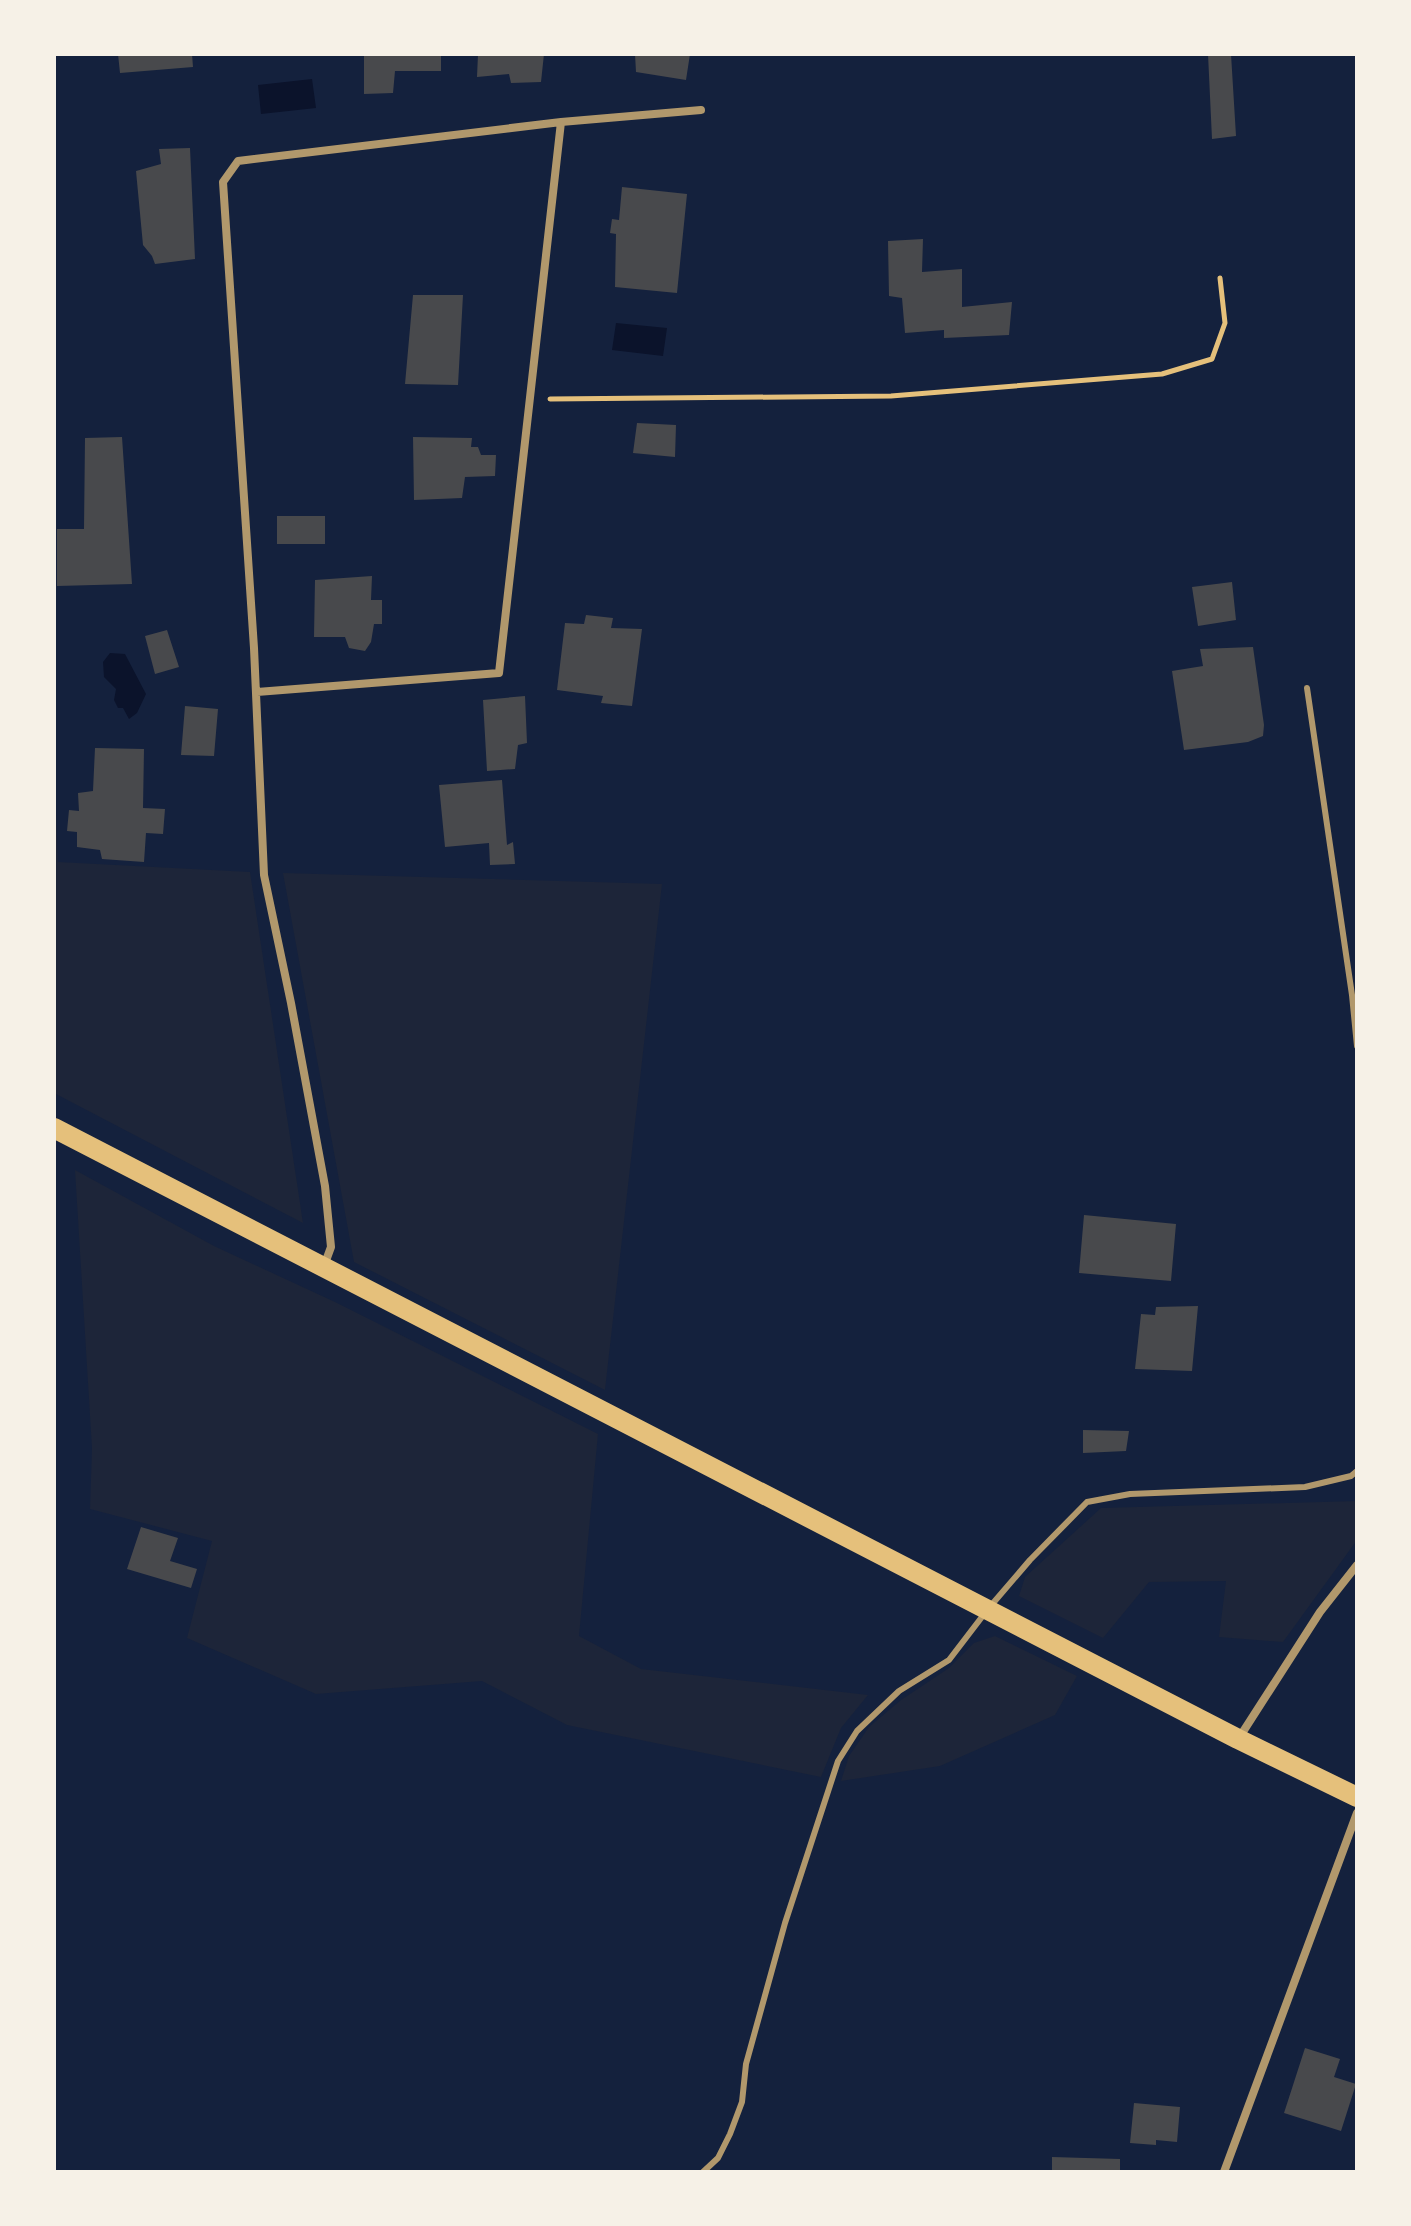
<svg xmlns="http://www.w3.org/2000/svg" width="1411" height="2226" font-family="'Space Grotesk',sans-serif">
  <rect width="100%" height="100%" fill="#14213d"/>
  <!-- green -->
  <path fill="#1d2539" d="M54,761L58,862L250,872L303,1223L54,1093Z
    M283,873L662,884L605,1390L354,1262Z
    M75,1170L214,1246L335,1302L598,1434L579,1636L641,1669L868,1695L841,1728L821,1777L567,1725L482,1681L316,1694L187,1638L212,1541L90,1509L92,1448Z
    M1357,1501V1540L1283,1642L1219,1637L1226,1581L1149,1582L1103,1638L1019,1596L1025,1577L1101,1508Z
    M995,1636L1077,1676L1055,1715L940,1766L841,1781L849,1756L869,1727L901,1700L949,1668L974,1643Z"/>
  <!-- water -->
  <path fill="#0b132b" d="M312,79L316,108L261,114L258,85Z
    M616,323L667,328L663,356L612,350Z
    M110,653L125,654L146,694L137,713L129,719L123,708H118L114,700L116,689L104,677L103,662Z"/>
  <!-- building -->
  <path fill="#48494c" d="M118,54H192L193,67L120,73Z
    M364,54H441V71H395L393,93L364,94Z
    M478,54H544L541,82L511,83L509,74L477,77Z
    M635,54H690L686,80L636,72Z
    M1208,54H1231L1236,136L1212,139Z
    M190,148L195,259L155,264L152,256L143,245L136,171L161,164L159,149Z
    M622,187L687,194L677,293L615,287L616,234L610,233L612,219L619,220Z
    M923,239L922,272L962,269V307L1012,302L1009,335L944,338V330L905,333L902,298L889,296L888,241Z
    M413,295H463L458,385L405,384Z
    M637,423L676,425L675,457L633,453Z
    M122,437L132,584L57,586V529H84L85,438Z
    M413,437L472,438L471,447H478L481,455H496L495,476L465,477L462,498L414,500Z
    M277,516H325V544H277Z
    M372,576L371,600H382V624H374L371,642L365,651L349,648L345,637H314L315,580Z
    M1232,582L1236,620L1198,626L1192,587Z
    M586,615L613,618L611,628L642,629L632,706L601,703L603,696L557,690L565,623L584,624Z
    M167,630L179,667L155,674L145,636Z
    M1253,647L1264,725L1263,736L1248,742L1184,750L1172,671L1203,666L1200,649Z
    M525,696L527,743L518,745L515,769L487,771L483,700Z
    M185,706L218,709L214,756L181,755Z
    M95,748L144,749L143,808L165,809L163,834L146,833L144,862L102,859L100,850L77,847V832L67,831L69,810L79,811L78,793L93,791Z
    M502,780L507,845L513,842L515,864L490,865L489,843L445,847L439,785Z
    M1084,1215L1176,1224L1171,1281L1079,1273Z
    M1198,1306L1192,1371L1135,1369L1141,1314L1155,1315L1156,1307Z
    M1083,1430L1129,1431L1126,1451L1083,1453Z
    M141,1527L178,1538L170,1561L197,1569L191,1588L127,1569Z
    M1305,2048L1340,2059L1334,2077L1356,2084L1341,2131L1284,2113Z
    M1134,2103L1180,2107L1177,2142L1156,2140V2145L1130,2143Z
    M1052,2157L1120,2159V2172H1052Z"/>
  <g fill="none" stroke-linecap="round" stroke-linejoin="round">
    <!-- path -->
    <path stroke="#e5c07b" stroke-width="5" d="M550,399L891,396L1162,374L1212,359L1225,323L1220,278"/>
    <!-- service -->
    <path stroke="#b1986c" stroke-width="6" d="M1307,688L1352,995L1357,1046
      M703,2172L718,2158L730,2134L742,2102L746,2064L785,1923L838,1761L857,1731L899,1691L949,1660L988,1609L1030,1560L1087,1502L1130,1494L1305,1487L1351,1476L1357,1471"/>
    <!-- minor -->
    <path stroke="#b1986c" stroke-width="8" d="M257,692L499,673L561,122
      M324,1266L331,1247L325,1186L291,1003L264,875L254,648L223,182L238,161L561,122L701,110
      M1239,1738L1320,1612L1357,1565
      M1224,2172L1357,1813"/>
    <!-- primary -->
    <path stroke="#e5c07b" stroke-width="20" d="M54,1128L1238,1739L1357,1797"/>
  </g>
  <!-- border -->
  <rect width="1411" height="2226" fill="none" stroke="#f6f1e7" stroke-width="112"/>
</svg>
